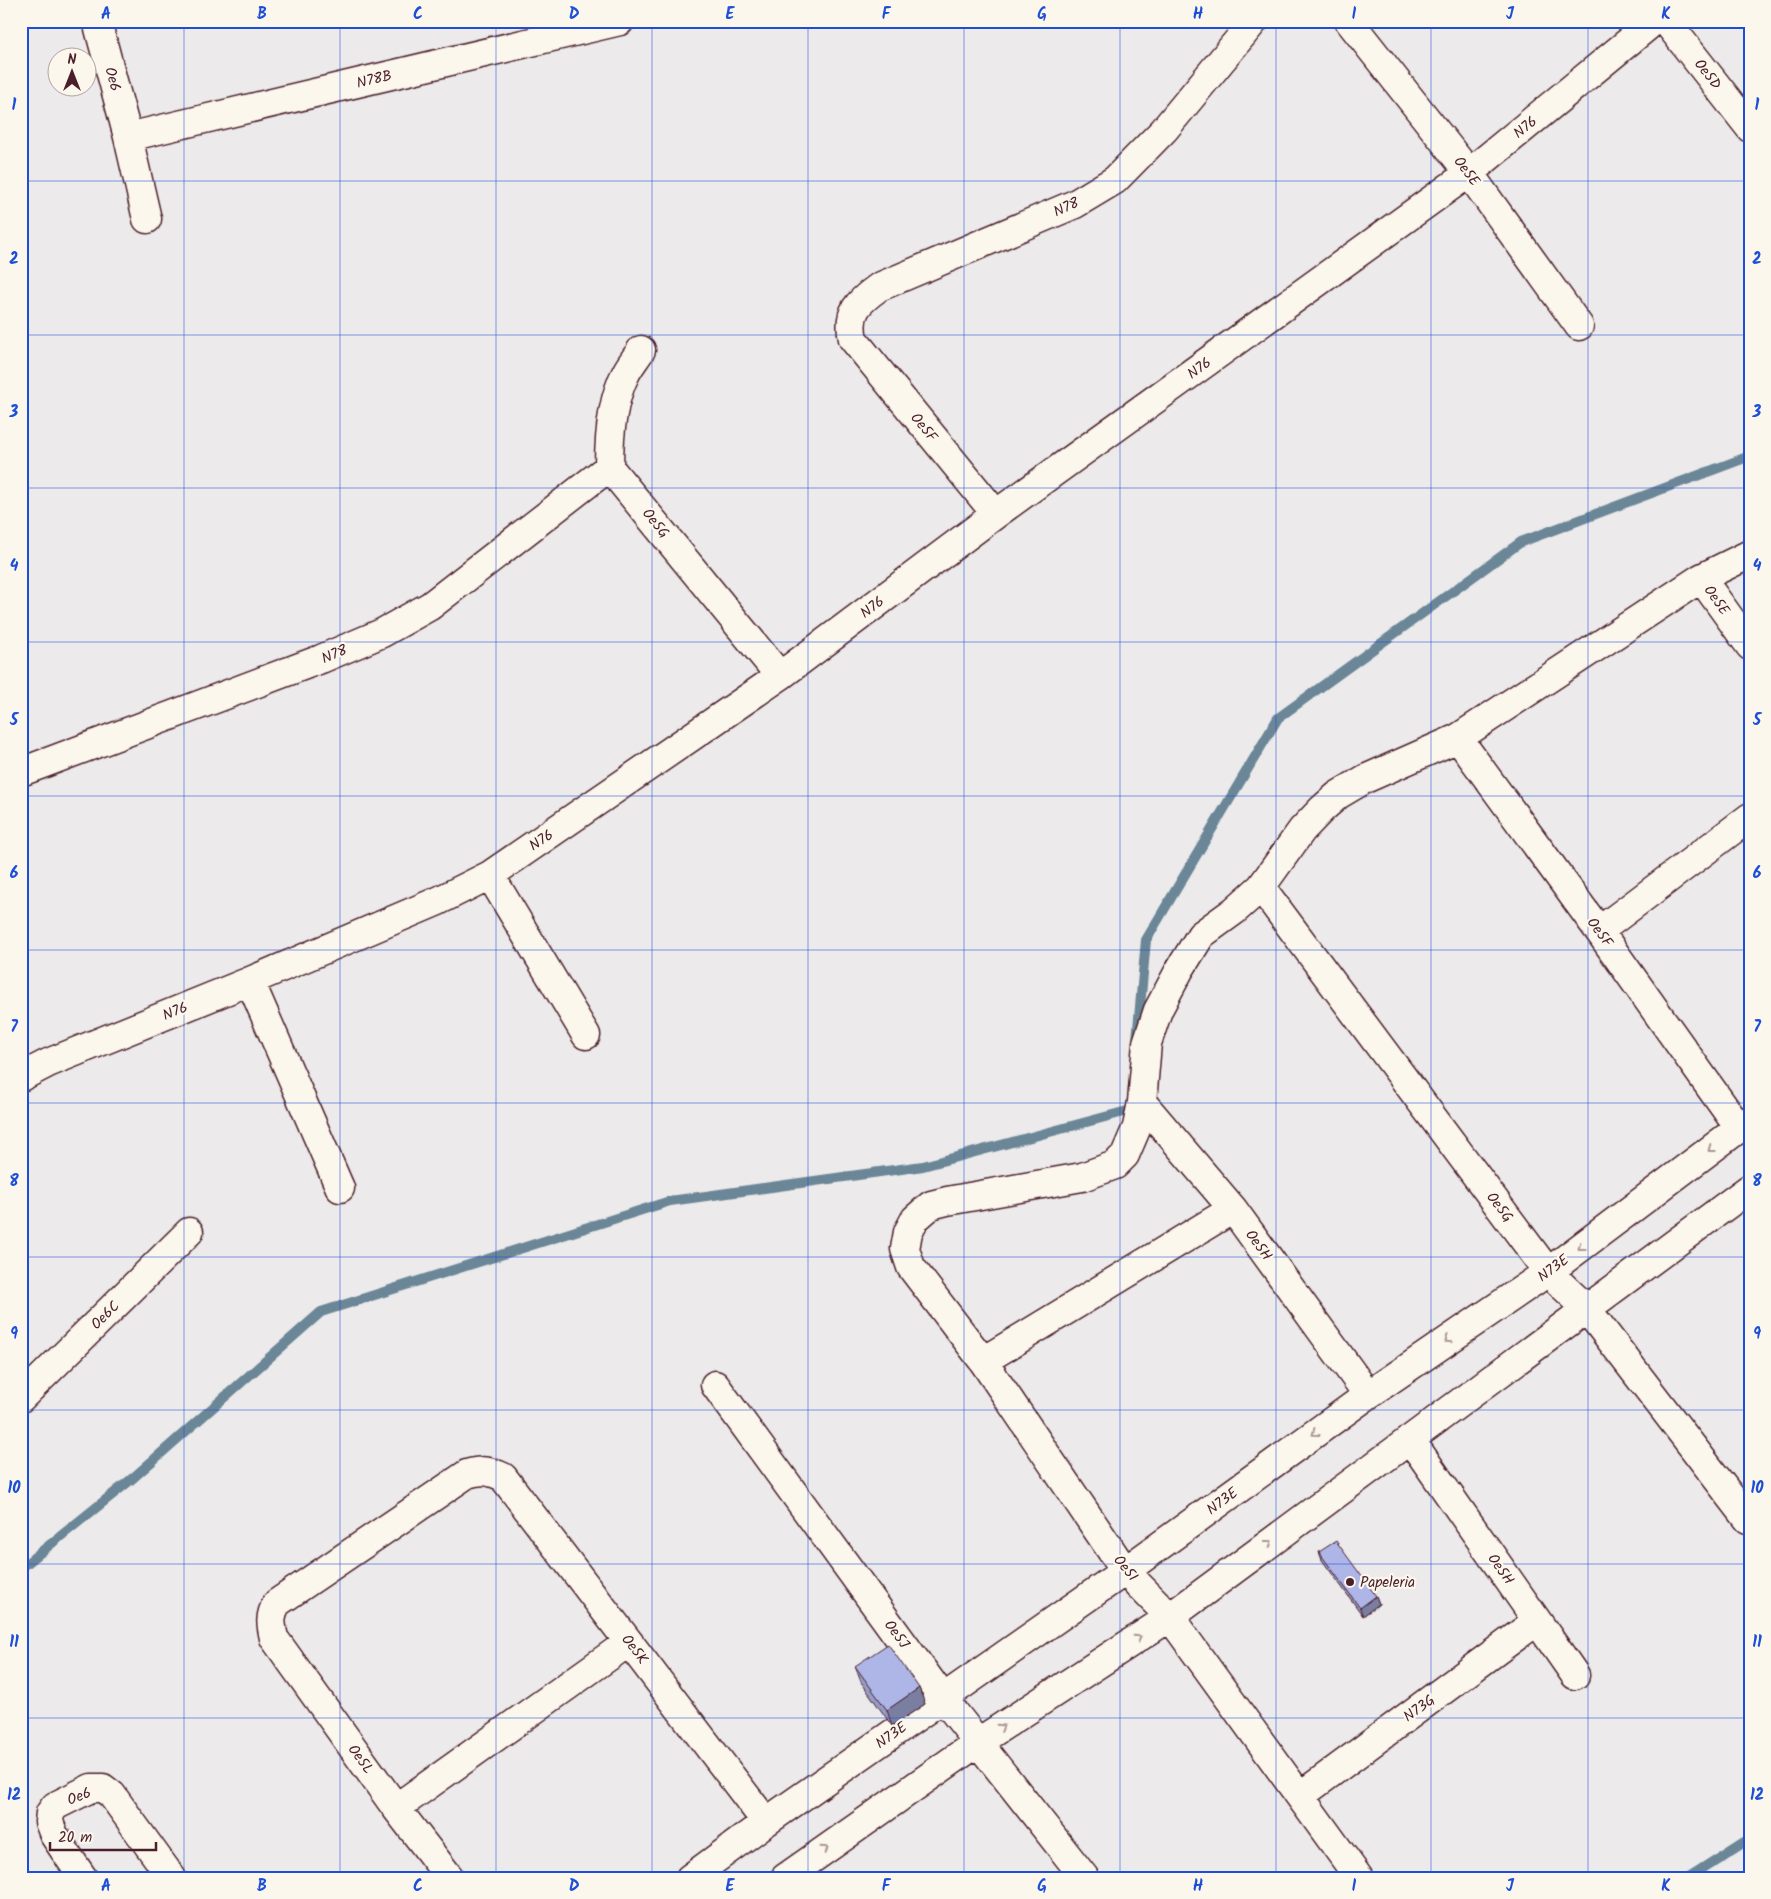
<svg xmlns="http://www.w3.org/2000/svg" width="1771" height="1899" font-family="Kalam,sans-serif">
  <rect width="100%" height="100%" fill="#eceaeb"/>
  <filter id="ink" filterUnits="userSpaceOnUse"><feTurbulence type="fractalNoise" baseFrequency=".02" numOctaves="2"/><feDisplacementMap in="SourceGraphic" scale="10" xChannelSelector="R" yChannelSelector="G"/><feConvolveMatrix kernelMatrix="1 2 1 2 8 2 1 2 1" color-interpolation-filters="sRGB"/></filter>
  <g filter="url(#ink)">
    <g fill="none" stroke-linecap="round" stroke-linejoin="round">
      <!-- stream -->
      <path stroke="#6a8697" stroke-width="10" d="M1137,1040L1146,940L1278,718L1521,542L1750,456
        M21,1568L133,1478L321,1312L670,1201L923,1166L1131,1110V1102
        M1689,1878L1750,1839"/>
      <!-- minor casing -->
      <g stroke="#4a1f2b" stroke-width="31">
        <path id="minor" d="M97,21L128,137L147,219
          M1349,21L1469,173L1579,326
          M1666,21L1750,128
          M128,137L620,21
          M641,350C636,358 630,365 626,373C612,399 609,438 609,467L780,676
          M996,514L853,339C847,312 858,302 879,287L1075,204L1115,180L1164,130L1254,21
          M1701,578L1750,646
          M1458,738L1599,931L1739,1128
          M21,772L321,659L382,633L430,606L609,467
          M490,875L586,1035
          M1261,887L1548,1272L1586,1308L1748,1519
          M1599,931L1750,817
          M250,981L340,1188
          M21,1077L48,1063L250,981L438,901L490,875L780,676L996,514L1469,173L1654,21
          M1142,1102L1233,1209L1368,1395
          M983,1361L1233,1209
          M715,1385L943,1698L1085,1878
          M21,1398L189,1232
          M1410,1439L1575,1675
          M1300,1796L1537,1621
          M396,1808L629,1642
          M83,1878L54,1835L49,1822L50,1813L55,1806L91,1788H103L112,1795L172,1878
          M450,1878L396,1808L274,1638C271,1625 269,1616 277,1603L467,1474C481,1470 489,1470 503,1477L766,1822
          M690,1878L766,1822L1125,1571L1368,1395L1548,1272L1750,1120
          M785,1878L977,1743L1170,1617L1750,1188
          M1359,1878L1170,1617L1125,1571L983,1361L911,1267L905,1249L908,1232L915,1219L931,1205L947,1201L1082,1177L1115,1165L1125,1155L1137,1127L1142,1102L1147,1043L1158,1010L1180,969L1201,935L1234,911L1261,887L1302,830L1322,809L1338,795L1365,779L1458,738L1701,578L1750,554"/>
      </g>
      <!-- minor -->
      <use href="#minor" stroke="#fbf7ec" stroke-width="28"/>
    </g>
    <!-- wall -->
    <path fill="#969dc7" stroke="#4a1f2b" d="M1319,1552L1376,1596L1379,1604L1363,1616L1322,1560Z
      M855,1666L919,1688L925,1704L892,1726L861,1682Z"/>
    <!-- shaded-wall -->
    <path fill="#7a7fa2" stroke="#4a1f2b" d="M1376,1596L1379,1604L1363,1616L1360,1608Z
      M919,1688L925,1704L892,1726L887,1710Z"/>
    <!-- building -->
    <path fill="#aeb6e7" stroke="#4a1f2b" d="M1336,1541L1376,1596L1360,1608L1319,1552Z
      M888,1644L919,1688L887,1710L855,1666Z"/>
    <!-- one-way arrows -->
    <defs><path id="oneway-chevron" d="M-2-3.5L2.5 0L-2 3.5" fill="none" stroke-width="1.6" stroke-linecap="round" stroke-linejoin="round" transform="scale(1.25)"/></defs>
    <g stroke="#ab9695">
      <use href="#oneway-chevron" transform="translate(1711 1149) rotate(143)"/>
      <use href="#oneway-chevron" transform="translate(1581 1247) rotate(143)"/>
      <use href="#oneway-chevron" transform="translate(1448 1340) rotate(146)"/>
      <use href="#oneway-chevron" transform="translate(1315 1433) rotate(144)"/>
      <use href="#oneway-chevron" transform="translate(1269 1543) rotate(-37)"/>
      <use href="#oneway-chevron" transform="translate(1138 1638) rotate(-33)"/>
      <use href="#oneway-chevron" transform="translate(1001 1727) rotate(-33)"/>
      <use href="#oneway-chevron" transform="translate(825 1849) rotate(-35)"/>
    </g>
  </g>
  <!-- grid -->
  <path fill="none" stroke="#1d4ed8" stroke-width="1" stroke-opacity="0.55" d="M184,21V1878M340,21V1878M496,21V1878M652,21V1878M808,21V1878M964,21V1878M1120,21V1878M1276,21V1878M1431,21V1878M1588,21V1878M21,181H1750M21,335H1750M21,488H1750M21,642H1750M21,796H1750M21,950H1750M21,1103H1750M21,1257H1750M21,1410H1750M21,1564H1750M21,1718H1750"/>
  <!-- markers -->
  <circle fill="#4a1f2b" stroke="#fbf7ec" stroke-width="2" cx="1350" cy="1582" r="5"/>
  <g text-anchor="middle" stroke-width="4.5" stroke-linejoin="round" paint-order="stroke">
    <!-- street labels -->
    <g font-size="15" fill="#4a1f2b" stroke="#fbf7ec">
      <text transform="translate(1708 74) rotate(52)" y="5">Oe5D</text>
      <text transform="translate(113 79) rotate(75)" y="5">Oe6</text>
      <text transform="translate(374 79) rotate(-13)" y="5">N78B</text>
      <text transform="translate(1525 127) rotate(-39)" y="5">N76</text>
      <text transform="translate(1467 171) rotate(53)" y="5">Oe5E</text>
      <text transform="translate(1066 207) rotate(-25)" y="5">N78</text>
      <text transform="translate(1199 368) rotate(-36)" y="5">N76</text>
      <text transform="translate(924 427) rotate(51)" y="5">Oe5F</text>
      <text transform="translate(656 523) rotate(51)" y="5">Oe5G</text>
      <text transform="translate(1717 600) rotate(55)" y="5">Oe5E</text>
      <text transform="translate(872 607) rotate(-37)" y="5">N76</text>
      <text transform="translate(334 654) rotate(-23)" y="5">N78</text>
      <text transform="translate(541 840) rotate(-34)" y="5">N76</text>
      <text transform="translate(1600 932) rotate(54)" y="5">Oe5F</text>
      <text transform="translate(175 1011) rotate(-22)" y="5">N76</text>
      <text transform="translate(1500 1207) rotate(53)" y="5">Oe5G</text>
      <text transform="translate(1259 1245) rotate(54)" y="5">Oe5H</text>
      <text transform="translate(1553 1268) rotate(-36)" y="5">N73E</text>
      <text transform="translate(105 1315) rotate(-45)" y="5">Oe6C</text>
      <text transform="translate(1222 1501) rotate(-36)" y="5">N73E</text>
      <text transform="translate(1126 1568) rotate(51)" y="5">Oe5I</text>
      <text transform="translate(1501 1569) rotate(55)" y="5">Oe5H</text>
      <text transform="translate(897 1634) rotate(54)" y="5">Oe5J</text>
      <text transform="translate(635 1649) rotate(53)" y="5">Oe5K</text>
      <text transform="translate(1419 1708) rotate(-36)" y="5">N73G</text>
      <text transform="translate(891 1735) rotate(-35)" y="5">N73E</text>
      <text transform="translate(361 1759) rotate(54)" y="5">Oe5L</text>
      <text transform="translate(79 1796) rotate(-22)" y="5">Oe6</text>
    </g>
    <!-- poi labels -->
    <g font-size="15" fill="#4a1f2b" stroke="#fbf7ec" text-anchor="start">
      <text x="1360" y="1587">Papeleria</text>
    </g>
  </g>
  <!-- margin -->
  <rect width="1771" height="1899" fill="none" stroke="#fbf7ec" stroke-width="55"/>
  <!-- north arrow -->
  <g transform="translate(72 72)"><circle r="24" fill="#fbf7ec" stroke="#b4a19f"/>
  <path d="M0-4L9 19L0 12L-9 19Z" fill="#4a1f2b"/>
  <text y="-8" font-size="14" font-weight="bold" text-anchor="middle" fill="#4a1f2b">N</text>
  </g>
  <!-- scale -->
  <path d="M50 1842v8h106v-8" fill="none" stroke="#4a1f2b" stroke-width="2.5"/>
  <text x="58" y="1842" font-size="15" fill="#4a1f2b" stroke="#fbf7ec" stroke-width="4" paint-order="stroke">20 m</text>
  <rect x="28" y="28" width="1716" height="1844" fill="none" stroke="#1d4ed8" stroke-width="2"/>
  <g font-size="16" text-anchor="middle" font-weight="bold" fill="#1d4ed8">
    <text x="106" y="19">A</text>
    <text x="262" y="19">B</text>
    <text x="418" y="19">C</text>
    <text x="574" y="19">D</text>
    <text x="730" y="19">E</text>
    <text x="886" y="19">F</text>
    <text x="1042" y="19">G</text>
    <text x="1198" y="19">H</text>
    <text x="1354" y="19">I</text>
    <text x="1510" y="19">J</text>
    <text x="1666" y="19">K</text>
    <text x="14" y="110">1</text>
    <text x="1757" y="110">1</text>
    <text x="14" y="264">2</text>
    <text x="1757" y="264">2</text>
    <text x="14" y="417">3</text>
    <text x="1757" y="417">3</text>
    <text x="14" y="571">4</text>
    <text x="1757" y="571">4</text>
    <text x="14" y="725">5</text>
    <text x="1757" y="725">5</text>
    <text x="14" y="878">6</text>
    <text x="1757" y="878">6</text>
    <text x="14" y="1032">7</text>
    <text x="1757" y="1032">7</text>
    <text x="14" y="1186">8</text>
    <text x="1757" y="1186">8</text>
    <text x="14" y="1339">9</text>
    <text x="1757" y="1339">9</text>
    <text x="14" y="1493">10</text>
    <text x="1757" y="1493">10</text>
    <text x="14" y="1647">11</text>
    <text x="1757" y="1647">11</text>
    <text x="14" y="1800">12</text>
    <text x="1757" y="1800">12</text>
    <text x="106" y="1891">A</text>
    <text x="262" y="1891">B</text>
    <text x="418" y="1891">C</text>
    <text x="574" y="1891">D</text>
    <text x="730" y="1891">E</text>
    <text x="886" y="1891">F</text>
    <text x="1042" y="1891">G</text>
    <text x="1198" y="1891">H</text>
    <text x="1354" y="1891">I</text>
    <text x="1510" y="1891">J</text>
    <text x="1666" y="1891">K</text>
  </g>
</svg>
